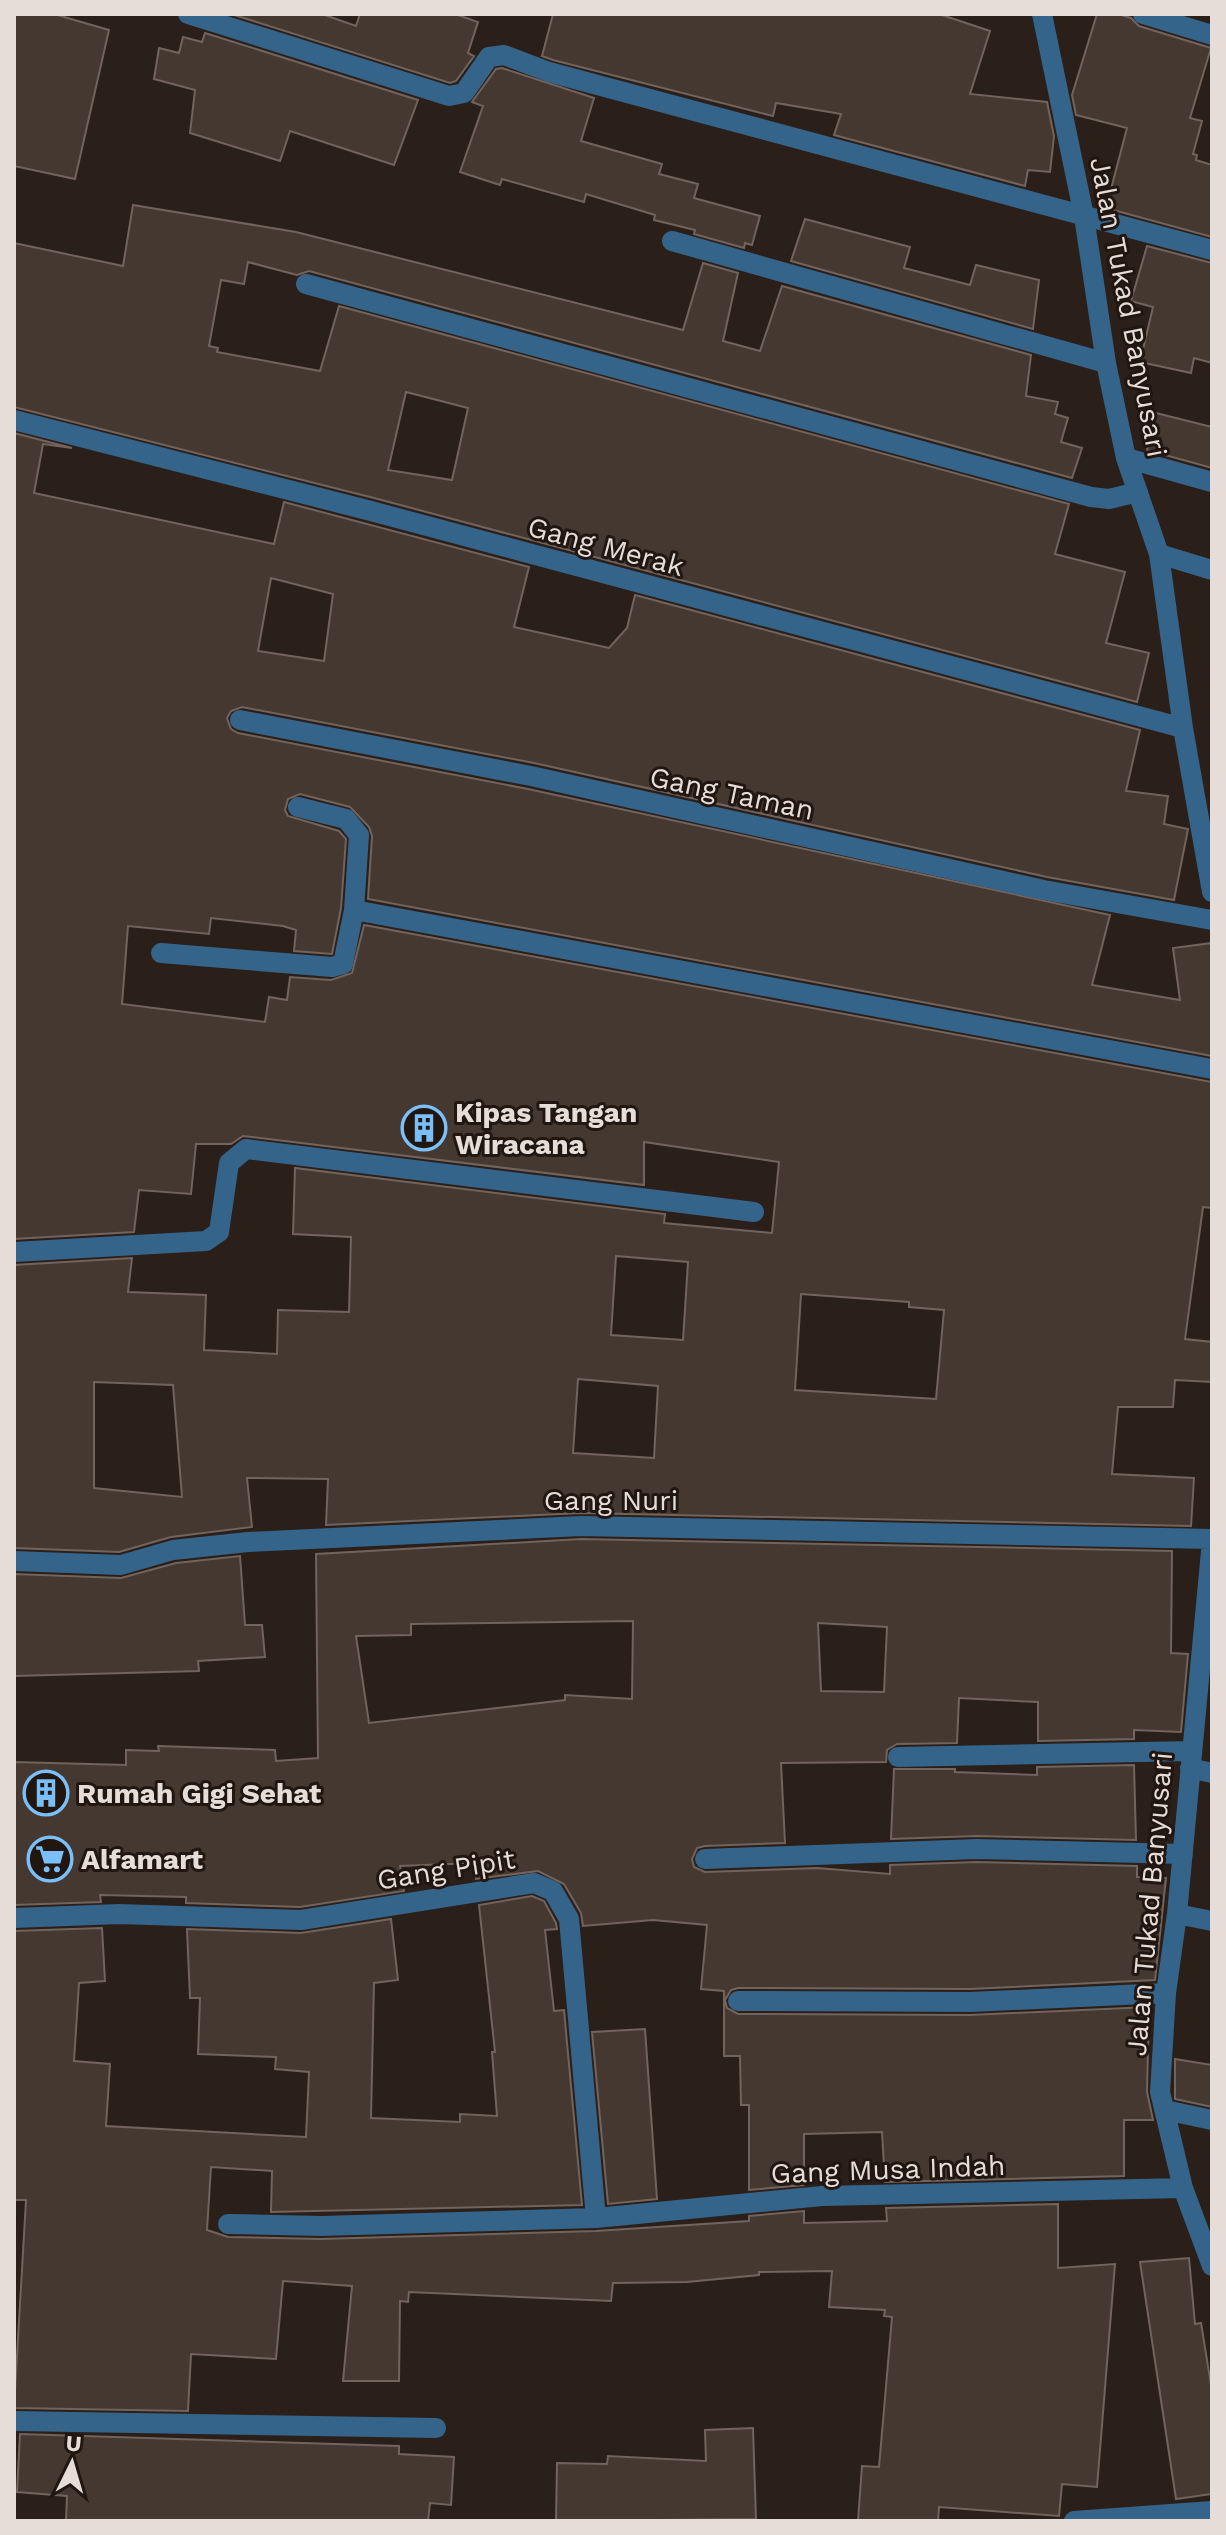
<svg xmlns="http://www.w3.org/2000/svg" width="1226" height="2535" font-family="'Work Sans',sans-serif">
  <rect width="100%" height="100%" fill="#2b1f19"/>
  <!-- building -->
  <path fill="#453831" stroke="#72635c" stroke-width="2" fill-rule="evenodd" d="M14,14H54L109,30L75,179L14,166Z
    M231,14H322L356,26L360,14H455L478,22L468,53L474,56L456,81L450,83Z
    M553,14H939L990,31L970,94L1047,102L1054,136L1050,172L1028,170L1025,186L834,135L841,114L776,103L773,116L553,60L542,56Z
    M1097,14H1118L1131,18L1139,26L1211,48L1190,118L1202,121L1193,154L1197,155L1196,160L1212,165V237L1106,208L1127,128L1076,115L1072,95Z
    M205,33L418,100L394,165L290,131L280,161L190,133L195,90L154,79L159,48L179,53L183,37L202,42Z
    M502,68L594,98L581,141L662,164L659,174L698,184L694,198L760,216L752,245L745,243L744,248L694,234L695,230L654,220L655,215L586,194L584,202L502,179L500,185L460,172L483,106L472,102L496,69Z
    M133,205L296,232L683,330L703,263L738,273L723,341L760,351L782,286L1031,355L1026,396L1058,402L1055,414L1068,418L1061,442L1082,448L1072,478L309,271L297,275L248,262L244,284L221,280L209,346L218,348L217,352L320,371L339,306L1069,504L1055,554L1125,572L1106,643L1149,653L1137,702L374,498L14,407V243L123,266ZM406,392L468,408L452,480L388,470Z
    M805,219L910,247L904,268L970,285L976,265L1039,280L1033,329L791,261Z
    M1147,246L1212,263V363L1194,358L1191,373L1140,362L1153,307L1131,301Z
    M1156,413L1212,427V468L1147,450Z
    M14,433L72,448L43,444L34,493L274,544L284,502L529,567L514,627L609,648L627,628L635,595L1140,730L1126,791L1168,796L1164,824L1188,829L1174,900L1047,877L534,763L242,707L231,711L227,718L231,729L238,733L528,789L1110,915L1092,985L1180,1000L1173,948L1212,943V1056L368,899L372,836L369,827L350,807L300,794L288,799L285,810L288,816L339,831L346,839L341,908L332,954L294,951L296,930L283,926L211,918L209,934L128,926L122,1004L265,1022L269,997L287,1000L290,977L331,980L352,973L364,925L1212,1082V1208L1203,1207L1185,1339L1212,1342V1382L1175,1380L1173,1407H1118L1112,1474L1194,1478L1191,1526L581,1513L326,1525L328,1479L247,1478L252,1527L171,1537L119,1552L14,1548V1265L132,1258L128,1292L206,1295L204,1350L277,1354L278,1310L349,1312L351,1237L293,1234L295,1168L665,1214L664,1223L772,1233L779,1162L644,1142V1185L243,1136L231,1144H196L191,1194L139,1190L134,1232L14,1239ZM271,578L333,594L324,661L258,651ZM616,1256L688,1262L683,1340L611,1335ZM801,1294L909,1302V1307L944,1310L936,1399L795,1390ZM578,1379L658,1386L654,1458L573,1453ZM94,1382L173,1385L182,1497L94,1488Z
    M581,1539L1172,1551L1171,1653L1188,1654L1181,1732L1134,1730V1739L1038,1741V1702L959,1698L957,1743L897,1744L887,1750L886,1762L781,1763L785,1843L705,1846L697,1848L692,1859L694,1867L705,1872L817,1868L890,1874V1865L977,1862L1137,1866V1877L1166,1878L1155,1980L970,1989L738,1988L731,1990L725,2000L727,2008L738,2014L970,2015L1149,2007L1147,2092L1153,2120H1124V2176L885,2182L882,2132L804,2134V2185L749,2190V2105H741L740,2056H724V1991L701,1989L707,1925L653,1920L583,1926L581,1913L564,1884L538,1871L476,1879L474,1863L400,1866L404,1891L300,1907L186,1903V1897L100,1895L101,1902L14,1905V1762L126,1765V1750L159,1751L158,1746L275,1750L276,1761L318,1758L316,1554ZM633,1621L632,1699L565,1695V1700L369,1723L356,1636L411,1635V1624ZM818,1623L887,1627L884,1692L821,1691Z
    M240,1556L245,1625H262L265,1657L198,1661L199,1671L14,1676V1574L121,1578L176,1563Z
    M1134,1765L1136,1840L977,1836L891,1839L894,1769H955V1772L1037,1775V1767Z
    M532,1896L544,1901L556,1923L557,1929L545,1930L554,2011L564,2010L582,2205L271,2212L272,2171L211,2167L207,2230L228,2237L321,2239L596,2231L749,2221V2216L804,2211V2223L887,2221L886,2208L1058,2204V2268L1115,2264L1097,2487L1062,2484L1059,2516L939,2507L938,2521H858L862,2466L879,2467L892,2317L884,2316L885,2310L829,2307L832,2271L759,2272V2275L687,2282L613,2283L611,2301L409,2292L408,2302L400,2301L399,2381H343L352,2286L283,2281L276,2359L191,2354L188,2411L14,2408L26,2200H14V1931L102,1928L105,1981L79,1983L74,2061L110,2064L106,2126L306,2137L309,2072L275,2069L276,2057L198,2054L200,1998H190L187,1929L301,1933L391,1919L398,1980L374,1983L371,2118L460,2122V2114L497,2116L492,2052H495L479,1905Z
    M645,2029L657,2199L608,2204L592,2032Z
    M1175,2059L1212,2065V2107L1175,2099Z
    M1189,2258L1195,2324L1201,2323L1212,2391V2494L1176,2499L1140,2262Z
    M753,2428L756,2519L556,2521L557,2463L607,2464L608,2456L706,2461L705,2430Z
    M20,2434L399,2446V2454L454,2457L451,2505L430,2503L428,2521H66L67,2496L17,2492Z"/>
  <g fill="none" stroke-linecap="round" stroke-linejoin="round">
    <!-- service -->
    <path stroke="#35648a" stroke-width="20" d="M306,284L1091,497L1109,499L1138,492"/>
    <!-- minor -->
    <path stroke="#35648a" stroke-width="20" d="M188,14L449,96L464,93L489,57L504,55L549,72L1212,250
      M1042,14L1084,216L1106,363L1126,458L1159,554L1183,728L1212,892
      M1143,14L1212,35
      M672,241L1106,363
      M14,420L371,511L1183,728
      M1126,458L1212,482
      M1159,554L1212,570
      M240,720L531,776L1044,890L1212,920
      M354,910L1212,1069
      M161,953L332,967L343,964L354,910L359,835L346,819L298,807
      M14,1252L206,1241L219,1232L229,1163L246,1149L754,1212
      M1212,1541L1177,1914L1166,1993L1160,2092L1183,2188L1212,2266
      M14,1561L121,1565L173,1550L248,1542L581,1526L1212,1539
      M898,1757L1192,1751
      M1190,1768L1212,1773
      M705,1859L977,1849L1183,1854
      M1177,1914L1212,1921
      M14,1918L119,1914L301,1920L534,1883L553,1891L569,1919L596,2218
      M738,2001L970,2002L1166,1993
      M1165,2110L1212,2120
      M228,2224L321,2226L596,2218L822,2196L1183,2188
      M14,2421L436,2428
      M1074,2521L1212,2511"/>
  </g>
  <!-- icons -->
  <defs>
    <g id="building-ring" transform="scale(2.3)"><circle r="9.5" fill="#211610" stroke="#7abff8" stroke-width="1.5"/><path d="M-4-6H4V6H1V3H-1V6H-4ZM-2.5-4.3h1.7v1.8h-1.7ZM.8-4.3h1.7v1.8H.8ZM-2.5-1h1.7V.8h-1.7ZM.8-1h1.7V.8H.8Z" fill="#7abff8"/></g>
    <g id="supermarket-ring" transform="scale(2.3)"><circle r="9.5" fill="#211610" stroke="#7abff8" stroke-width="1.5"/><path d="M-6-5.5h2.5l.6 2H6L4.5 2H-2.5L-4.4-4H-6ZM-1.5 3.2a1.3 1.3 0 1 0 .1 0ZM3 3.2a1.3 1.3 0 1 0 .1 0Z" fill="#7abff8"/></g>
  </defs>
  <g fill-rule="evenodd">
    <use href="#building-ring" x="424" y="1128"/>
    <use href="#building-ring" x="46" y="1793"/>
    <use href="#supermarket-ring" x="50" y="1859"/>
  </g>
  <g text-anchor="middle" stroke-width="6" stroke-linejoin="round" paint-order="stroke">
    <!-- street labels -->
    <g font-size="28" fill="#e6ddd9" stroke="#211610">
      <text transform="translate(1129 307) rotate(79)" y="10">Jalan Tukad Banyusari</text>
      <text transform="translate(606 546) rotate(15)" y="10">Gang Merak</text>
      <text transform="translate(732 793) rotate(12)" y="10">Gang Taman</text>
      <text x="611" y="1510">Gang Nuri</text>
      <text transform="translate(446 1869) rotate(-9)" y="10">Gang Pipit</text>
      <text transform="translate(1149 1904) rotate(-85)" y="10">Jalan Tukad Banyusari</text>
      <text transform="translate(888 2169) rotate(-2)" y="10">Gang Musa Indah</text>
    </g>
    <!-- poi labels -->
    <g font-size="28" font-weight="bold" fill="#e6ddd9" stroke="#211610" text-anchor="start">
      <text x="455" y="1122">Kipas Tangan<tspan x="455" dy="32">Wiracana</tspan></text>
      <text x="77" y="1803">Rumah Gigi Sehat</text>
      <text x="81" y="1869">Alfamart</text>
    </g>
  </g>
  <!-- border -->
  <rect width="1226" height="2535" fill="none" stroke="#e6ddd9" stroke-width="32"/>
  <!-- north arrow -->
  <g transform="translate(72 2463) rotate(5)" stroke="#211610" stroke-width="6" paint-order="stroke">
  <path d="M0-6L14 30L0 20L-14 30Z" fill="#e6ddd9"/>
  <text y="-12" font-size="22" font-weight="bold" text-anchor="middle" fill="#e6ddd9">U</text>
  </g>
</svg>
